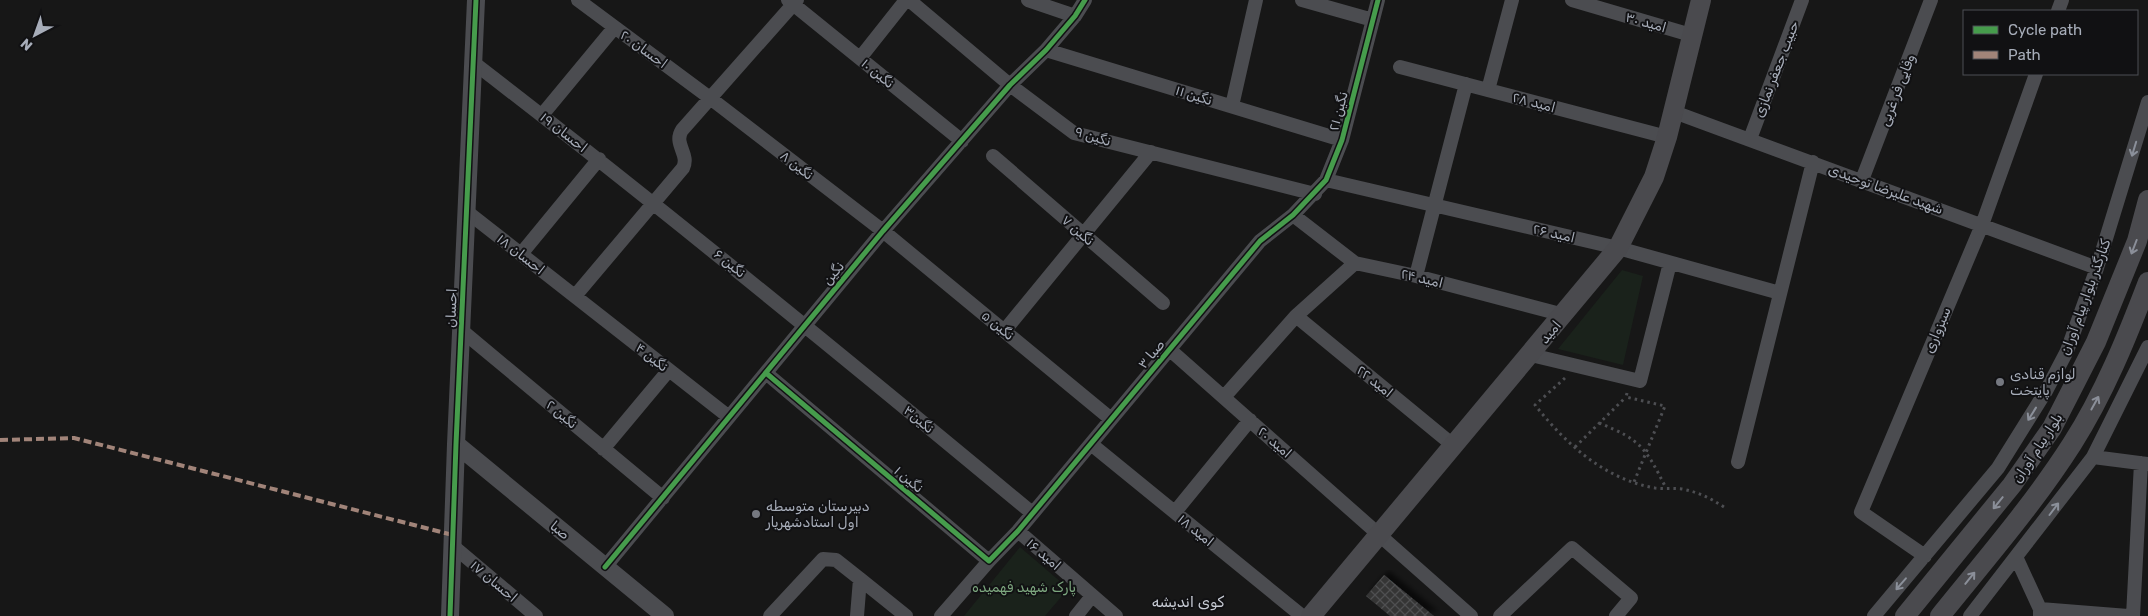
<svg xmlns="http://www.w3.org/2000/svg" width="2148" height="616" font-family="Rubik,'Noto Sans Arabic',sans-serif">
  <defs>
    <pattern id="building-cross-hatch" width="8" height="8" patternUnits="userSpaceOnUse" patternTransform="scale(1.25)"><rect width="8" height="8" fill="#353536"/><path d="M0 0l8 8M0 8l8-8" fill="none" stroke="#4f5051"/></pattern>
    <filter id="shadow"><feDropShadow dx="4.5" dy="-4.5" stdDeviation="2.5" flood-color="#0009"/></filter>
  </defs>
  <rect width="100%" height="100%" fill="#171717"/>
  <!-- green -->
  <path fill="#1a221b" d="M1622,270L1643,276L1623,365L1558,349Z
    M1020,547L1062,583V596L1045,616H964Z"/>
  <!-- building -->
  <path fill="url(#building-cross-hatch)" filter="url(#shadow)" d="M1384,575L1434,616H1390L1366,596Z"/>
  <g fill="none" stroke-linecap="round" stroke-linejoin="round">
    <!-- path -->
    <path stroke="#4d4e52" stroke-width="3" stroke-dasharray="2.5 4" stroke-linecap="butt" d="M1565,378L1535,405C1566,444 1604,479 1655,488C1664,489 1673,488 1682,489C1698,492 1710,498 1724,507
      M1627,393L1626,397L1665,406L1634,482
      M1599,423C1642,440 1646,449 1666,488
      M1575,447L1626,397"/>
    <!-- minor -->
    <path stroke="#4b4c50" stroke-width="14" d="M578,0L710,98L883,231L1111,419
      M788,0L962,141
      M909,0L1010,85L1074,133L1315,194
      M1028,0L1075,16
      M1302,0L1373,20
      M1572,0L1691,35
      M2058,11L2062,0
      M1046,50L1342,140
      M860,58L906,0
      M474,63C664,209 848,360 1032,513
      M1400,67L1667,137
      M1488,90L1512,0
      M1232,106L1256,0
      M1674,112L2097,268
      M542,115L614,28
      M1750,139L1802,0
      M993,156L1163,303
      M1326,180L1618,248L1780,293
      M1862,180L1931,0
      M466,211L729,417
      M1293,215L1355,263L1416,276L1564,315
      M521,254L599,159
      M1416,276L1466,84
      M575,296L683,168C690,154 673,144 682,130L797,0
      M1296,316L1454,446
      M461,330L663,498
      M1005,330L1151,152
      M1169,349L1471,616
      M1531,355L1640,381L1670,263
      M766,373L989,561L1018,531L1260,241L1293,215L1326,180L1342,140L1378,0
      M1224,397L1296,316L1355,263
      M1091,444L1302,616
      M603,449L669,370
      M2093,457L2148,464
      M1738,462L1813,162
      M1175,512L1250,420
      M1018,531L1116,616
      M453,546L536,616
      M1925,556L1861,512L1982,225L2036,74
      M2017,559L2040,609V616
      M605,567L883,231L1010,85L1046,50L1075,16L1085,0
      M860,579L906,616
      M2040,609L2128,616
      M770,616L823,559L836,560L860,579L857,616
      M941,616L989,561
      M1076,616L1092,596
      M1500,616L1572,548L1631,598L1616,616
      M1874,616L1998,468L2046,391L2067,351L2097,268L2148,102
      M1970,616L2093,457L2148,347
      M2133,616L2141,463"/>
    <!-- tertiary -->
    <path stroke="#4b4c50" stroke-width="18" d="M456,444L665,616
      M450,616L456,444L476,0"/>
    <!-- secondary -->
    <path stroke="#4a4a4e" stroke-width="20" d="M1311,616L1618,248L1654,177L1667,137L1701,0
      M1905,616L2012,485L2052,428L2096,342L2137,241L2148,200
      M1940,616C1985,560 2033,505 2072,444C2104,394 2127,337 2148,282"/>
    <!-- quiet -->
    <path stroke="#a18479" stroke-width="4" stroke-dasharray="8 4" stroke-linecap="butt" d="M0,440L74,438L453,535"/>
    <!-- cycleway casing -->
    <g stroke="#111113" stroke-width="8">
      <path id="cycleway" d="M766,373L989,561L1018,531L1260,241L1293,215L1326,180L1342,140L1378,0
        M605,567L883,231L1010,85L1046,50L1075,16L1085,0
        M450,616L456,444L476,0"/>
    </g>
    <!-- cycleway -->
    <use href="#cycleway" stroke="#469c4c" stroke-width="5"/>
  </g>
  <!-- one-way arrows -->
  <defs><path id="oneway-shaft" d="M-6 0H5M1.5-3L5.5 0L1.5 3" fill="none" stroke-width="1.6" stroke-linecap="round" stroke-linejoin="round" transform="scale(1.25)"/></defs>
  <g stroke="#8b909a">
    <use href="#oneway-shaft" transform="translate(2134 149) rotate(107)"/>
    <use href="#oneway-shaft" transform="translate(2032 414) rotate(122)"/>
    <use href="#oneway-shaft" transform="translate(2054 509) rotate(-53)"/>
    <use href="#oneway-shaft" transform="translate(1901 584) rotate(131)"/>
  </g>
  <g stroke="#8b8f99">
    <use href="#oneway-shaft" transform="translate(2134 247) rotate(111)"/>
    <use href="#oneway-shaft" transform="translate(2095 403) rotate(-61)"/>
    <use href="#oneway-shaft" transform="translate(1998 503) rotate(129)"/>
    <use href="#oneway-shaft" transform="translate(1970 578) rotate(-51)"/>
  </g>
  <!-- markers -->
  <g fill="#757880" stroke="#111113" stroke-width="2">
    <circle cx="2000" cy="382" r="5"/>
    <circle cx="756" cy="514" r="5"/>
  </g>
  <g text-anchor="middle" stroke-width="4" stroke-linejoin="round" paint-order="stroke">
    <!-- street labels -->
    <g font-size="14" fill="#a7adb9" stroke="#111113">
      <text transform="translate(1646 22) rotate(16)" y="5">امید ۳۰</text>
      <text transform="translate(644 49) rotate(36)" y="5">احسان ۲۰</text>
      <text transform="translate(1776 69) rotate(-69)" y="5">حبیب جعفر نمازی</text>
      <text transform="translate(878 73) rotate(39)" y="5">نگین ۱۰</text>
      <text transform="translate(1897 90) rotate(-69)" y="5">وفایی فر غربی</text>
      <text transform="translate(1194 95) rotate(17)" y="5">نگین ۱۱</text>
      <text transform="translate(1534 102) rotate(15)" y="5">امید ۲۸</text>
      <text transform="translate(1338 111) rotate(-75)" y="5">نگین ۲۱</text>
      <text transform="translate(564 132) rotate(38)" y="5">احسان ۱۹</text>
      <text transform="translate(1093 136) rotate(17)" y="5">نگین ۹</text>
      <text transform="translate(797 165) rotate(38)" y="5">نگین ۸</text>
      <text transform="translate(1886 189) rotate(20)" y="5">شهید علیرضا توحیدی</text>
      <text transform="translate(1078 230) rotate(41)" y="5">نگین ۷</text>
      <text transform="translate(1554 233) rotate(13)" y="5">امید ۲۶</text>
      <text transform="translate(521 254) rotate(38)" y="5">احسان ۱۸</text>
      <text transform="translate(730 263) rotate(39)" y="5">نگین ۶</text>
      <text transform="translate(833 273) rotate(-50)" y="5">نگین</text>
      <text transform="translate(1422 278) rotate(14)" y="5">امید ۲۴</text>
      <text transform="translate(2085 297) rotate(-70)" y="5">کنارگذر بلوار پیام آوران</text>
      <text transform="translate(451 308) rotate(-88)" y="5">احسان</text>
      <text transform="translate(998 325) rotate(39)" y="5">نگین ۵</text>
      <text transform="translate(1937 330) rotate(-67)" y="5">سبزواری</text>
      <text transform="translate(1550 332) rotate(-50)" y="5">امید</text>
      <text transform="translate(1151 354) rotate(-50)" y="5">صبا ۳</text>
      <text transform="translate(652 357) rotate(38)" y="5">نگین ۴</text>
      <text transform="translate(1375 381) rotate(39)" y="5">امید ۲۲</text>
      <text transform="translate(562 414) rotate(40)" y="5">نگین ۲</text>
      <text transform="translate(919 419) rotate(40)" y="5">نگین۳</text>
      <text transform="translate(1275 442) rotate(41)" y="5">امید ۲۰</text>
      <text transform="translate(2037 448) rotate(-57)" y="5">بلوار پیام آوران</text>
      <text transform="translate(909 479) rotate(40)" y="5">نگین ۱</text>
      <text transform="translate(560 530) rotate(39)" y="5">صبا</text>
      <text transform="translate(1196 530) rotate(39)" y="5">امید ۱۸</text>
      <text transform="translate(1044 554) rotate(41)" y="5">امید ۱۶</text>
      <text transform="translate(494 581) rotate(40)" y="5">احسان ۱۷</text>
    </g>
    <!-- poi labels -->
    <g font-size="14" fill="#a7adb9" stroke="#111113" text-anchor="start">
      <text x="2010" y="379">لوازم قنادی<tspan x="2010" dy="16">پایتخت</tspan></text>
      <text x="766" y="511">دبیرستان متوسطه<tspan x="766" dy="16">اول استادشهریار</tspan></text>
    </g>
    <!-- park labels -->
    <g font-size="14" fill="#7ca67e" stroke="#111113">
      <text x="1024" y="592">پارک شهید فهمیده</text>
    </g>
    <!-- neighbourhood labels -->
    <g font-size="15" fill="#c8ccd5" stroke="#111113">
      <text x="1188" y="607">کوی اندیشه</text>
    </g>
  </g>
  <!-- legend -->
  <rect x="1963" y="10" width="175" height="65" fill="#111113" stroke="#4d4f55"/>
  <rect x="1973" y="26" width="25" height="8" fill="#469c4c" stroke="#4d4f55"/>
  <text x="2008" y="35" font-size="15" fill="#a7adb9">Cycle path</text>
  <rect x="1973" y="51" width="25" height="8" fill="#a18479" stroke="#4d4f55"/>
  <text x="2008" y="60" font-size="15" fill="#a7adb9">Path</text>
  <!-- north arrow -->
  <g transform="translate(35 35) rotate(221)" stroke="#111113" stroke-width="4" paint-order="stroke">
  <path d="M0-4L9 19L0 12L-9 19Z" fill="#a7adb9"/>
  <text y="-8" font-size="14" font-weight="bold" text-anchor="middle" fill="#a7adb9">N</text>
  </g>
</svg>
